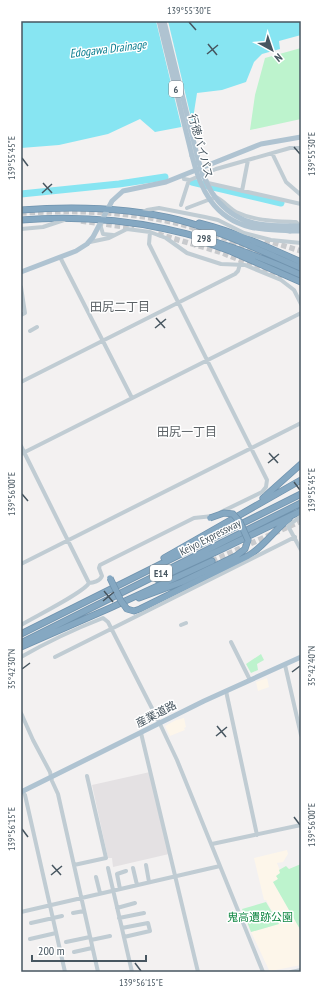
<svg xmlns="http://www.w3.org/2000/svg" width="322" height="993" font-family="'PT Sans Narrow','Noto Sans JP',sans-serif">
  <rect width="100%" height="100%" fill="#f3f1f1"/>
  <!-- commercial -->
  <path fill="#fdf6ea" d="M267,678L269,687L258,691L256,682Z
    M184,718L186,727L184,728L185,730L170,736L165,726L176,720Z
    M287,850L288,854L283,862L277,863L281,873L278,879L273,882L301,931V965L271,971L269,970L251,932L279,924L266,900H264L254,858Z"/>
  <!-- education -->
  <path fill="#e4e1e3" d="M150,772L169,854L113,867L112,858H108L92,785Z"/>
  <!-- green -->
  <path fill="#bdf3cd" d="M301,48V119L250,130L255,95L265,58Z
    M261,654L264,660L257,664L258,670L251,673L246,664Z
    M301,864V931L273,882L278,879L276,876L280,873L279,870L286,866L289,869Z
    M266,902L279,924L251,932L242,909Z"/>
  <!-- water -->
  <path fill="#87e5f2" d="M21,21H301V35L279,41L280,49L262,54L254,62L246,82L222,90L197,93L192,125L155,132L140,119L108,134L59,145L21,148Z"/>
  <!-- pier -->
  <path fill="#f3f1f1" d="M156,21H168L193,126L182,129Z"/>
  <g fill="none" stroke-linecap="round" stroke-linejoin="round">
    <!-- river -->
    <path stroke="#87e5f2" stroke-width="7" d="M192,182L281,203
      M21,194L119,184L165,177"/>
    <!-- highway-tunnel -->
    <path stroke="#c8cacd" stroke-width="5.5" stroke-dasharray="5.5 3" stroke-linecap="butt" d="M21,213C73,210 125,211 176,223C196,228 216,235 235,242
      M81,221L134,228
      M158,234L220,252L282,277
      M265,240L301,251
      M231,243L284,265
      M212,561L301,521"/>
    <!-- highway casing -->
    <g stroke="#7093ae" stroke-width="7">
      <path id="highway" d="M21,210C74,206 127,207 179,220C221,231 261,251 301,268
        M21,220C124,212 208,233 301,275
        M199,223C235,232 268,247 301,262
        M202,241L230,251L301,282
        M263,498L301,464
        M164,558L301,480
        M157,579L220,550L301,511
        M139,598L182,582L236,556L245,549L248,540
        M127,609L134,611L140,609L248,556C265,546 274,530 289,519
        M21,634L301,494
        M21,643L301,503
        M21,647L110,608L212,561"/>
    </g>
    <!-- minor -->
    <path stroke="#c0ccd3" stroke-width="4" d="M272,153L286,182L301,195
      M183,176L184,179L190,180L216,169L290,148H301
      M207,181L208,183L301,204
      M242,191L248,160
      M181,205L189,180
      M187,208L216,197C223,200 229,208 236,212C255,221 275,221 296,222L300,226
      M141,213L147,210L159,208L205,217L218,220L244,233L271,240L301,243
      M100,224L103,234L113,235
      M21,229L43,227L64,220
      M150,232L149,244L267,480L266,487L262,492L221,512
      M90,242L109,238L127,229L150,232L166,238L187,253L221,264L245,265L281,280L294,290L301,304
      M60,257L132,398
      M21,287L25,313L21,315
      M30,331L37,327
      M21,382L235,274L238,271L240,264
      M21,446L89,583
      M21,454L301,313
      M301,516L288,526L301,550
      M21,564L301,423
      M21,625C34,617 83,593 89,583C93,583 100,581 102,576L99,568L100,565L194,518L213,516
      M181,625L186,623
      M231,642L250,680
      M21,657C47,642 75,629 103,618L108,622L160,724L177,760L263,972
      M55,657L295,537
      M285,665L301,735
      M226,691L257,835
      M21,713L33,740L50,772L52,781L58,794L98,972
      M141,733L198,972
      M23,792L25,795L65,972
      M212,844L301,825
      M74,865L106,858L87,776
      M146,865L149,882
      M108,868L132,972
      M133,868L137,885
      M96,877L100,893
      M120,889L117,874L126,871
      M117,908L135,903
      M21,912L220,866
      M73,913L84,911
      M119,918L144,913
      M31,923L62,916
      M122,928L148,923L150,931L124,937
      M30,939L56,933
      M91,940L110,936
      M66,942L90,937
      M74,952L92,948
      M291,972L301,970"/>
    <!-- major -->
    <path stroke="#afc3d1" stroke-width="5" d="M159,21L192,156
      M164,21L197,155
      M290,226H301
      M290,231H301
      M21,272L76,251L87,244L93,237L112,201L123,191L166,182L261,144L301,137
      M21,792L204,701L301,657"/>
    <!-- highway -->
    <use href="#highway" stroke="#85a8c2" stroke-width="5.5"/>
    <!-- highway-bridge casing -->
    <g stroke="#7093ae" stroke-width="7" stroke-linecap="butt">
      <path id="highway-bridge" d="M210,518L224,513L233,514L240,522L248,540
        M110,578L121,601L127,609"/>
    </g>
    <!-- major-bridge -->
    <path stroke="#afc3d1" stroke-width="5" d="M197,155C205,189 222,218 259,224C269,226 280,226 290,226
      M192,156C200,189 214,218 250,227C263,230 277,230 290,231"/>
    <!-- highway-bridge -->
    <use href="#highway-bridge" stroke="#85a8c2" stroke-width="5.5"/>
  </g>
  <!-- ticks -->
  <path fill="none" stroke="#475660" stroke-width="1.5" d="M189,22L196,30M208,44L217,55M207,54L218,45M294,147L300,154M22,158L28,166M43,183L52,193M42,193L52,184M156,318L165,328M155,328L166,319M269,453L278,463M268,463L279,454M294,482L300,490M22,494L28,501M104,591L113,602M103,601L114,592M22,669L30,663M292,672L300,666M217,726L226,737M216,736L227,727M294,817L300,825M22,829L28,837M52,865L61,875M51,875L62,866M135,963L141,971"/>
  <g text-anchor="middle" stroke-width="3" stroke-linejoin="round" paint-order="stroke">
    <!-- shield labels -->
    <g fill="#fff" stroke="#7e8990" stroke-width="1">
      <rect x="169" y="81" width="14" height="16" rx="3"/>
      <rect x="192" y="230" width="24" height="16" rx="3"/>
      <rect x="150" y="565" width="22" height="16" rx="3"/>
    </g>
    <g font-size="10" font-weight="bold" fill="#475660">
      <text x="176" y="93">6</text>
      <text x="204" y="242">298</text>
      <text x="161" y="577">E14</text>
    </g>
    <!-- street labels -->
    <g font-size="11" fill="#475660" stroke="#fff">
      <text transform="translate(201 146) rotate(75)" y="4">行徳バイパス</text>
      <text transform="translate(210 537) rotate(-27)" y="4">Keiyo Expressway</text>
      <text transform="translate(156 714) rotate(-27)" y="4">産業道路</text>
    </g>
    <!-- park labels -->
    <g font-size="11" fill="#118843" stroke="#fff">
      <text x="260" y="921">鬼高遺跡公園</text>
    </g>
    <!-- water labels -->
    <g font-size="12" font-style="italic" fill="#067c8e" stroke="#fff">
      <text transform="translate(108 49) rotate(-7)" y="4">Edogawa Drainage</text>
    </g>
    <!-- neighbourhood labels -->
    <g font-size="12" fill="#5c6266" stroke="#fff">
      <text x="120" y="311">田尻二丁目</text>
      <text x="187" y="436">田尻一丁目</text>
    </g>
  </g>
  <!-- border -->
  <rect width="322" height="993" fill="none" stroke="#ffffff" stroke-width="44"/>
  <!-- north arrow -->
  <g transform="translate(272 50) rotate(140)" stroke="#ffffff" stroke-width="3" paint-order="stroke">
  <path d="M0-3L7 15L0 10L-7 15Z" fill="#475660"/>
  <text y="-6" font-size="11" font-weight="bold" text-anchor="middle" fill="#475660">N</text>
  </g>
  <!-- scale -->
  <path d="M32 955v6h114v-6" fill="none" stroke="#475660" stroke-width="2"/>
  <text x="38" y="955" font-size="12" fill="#475660" stroke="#ffffff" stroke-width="3" paint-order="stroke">200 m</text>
  <rect x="22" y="22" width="278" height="949" fill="none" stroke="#475660" stroke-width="1.5"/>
  <g font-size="10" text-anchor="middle" fill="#475660">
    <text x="189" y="14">139°55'30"E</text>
    <text transform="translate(311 154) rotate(-90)" y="4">139°55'30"E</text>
    <text transform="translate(11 158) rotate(-90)" y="4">139°55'45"E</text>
    <text transform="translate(311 490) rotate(-90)" y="4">139°55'45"E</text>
    <text transform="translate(11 494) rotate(-90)" y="4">139°56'00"E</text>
    <text transform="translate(311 666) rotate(-90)" y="4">35°42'40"N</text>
    <text transform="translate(11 669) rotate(-90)" y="4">35°42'30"N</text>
    <text transform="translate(311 825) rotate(-90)" y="4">139°56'00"E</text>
    <text transform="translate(11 829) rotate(-90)" y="4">139°56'15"E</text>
    <text x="141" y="986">139°56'15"E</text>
  </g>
</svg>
